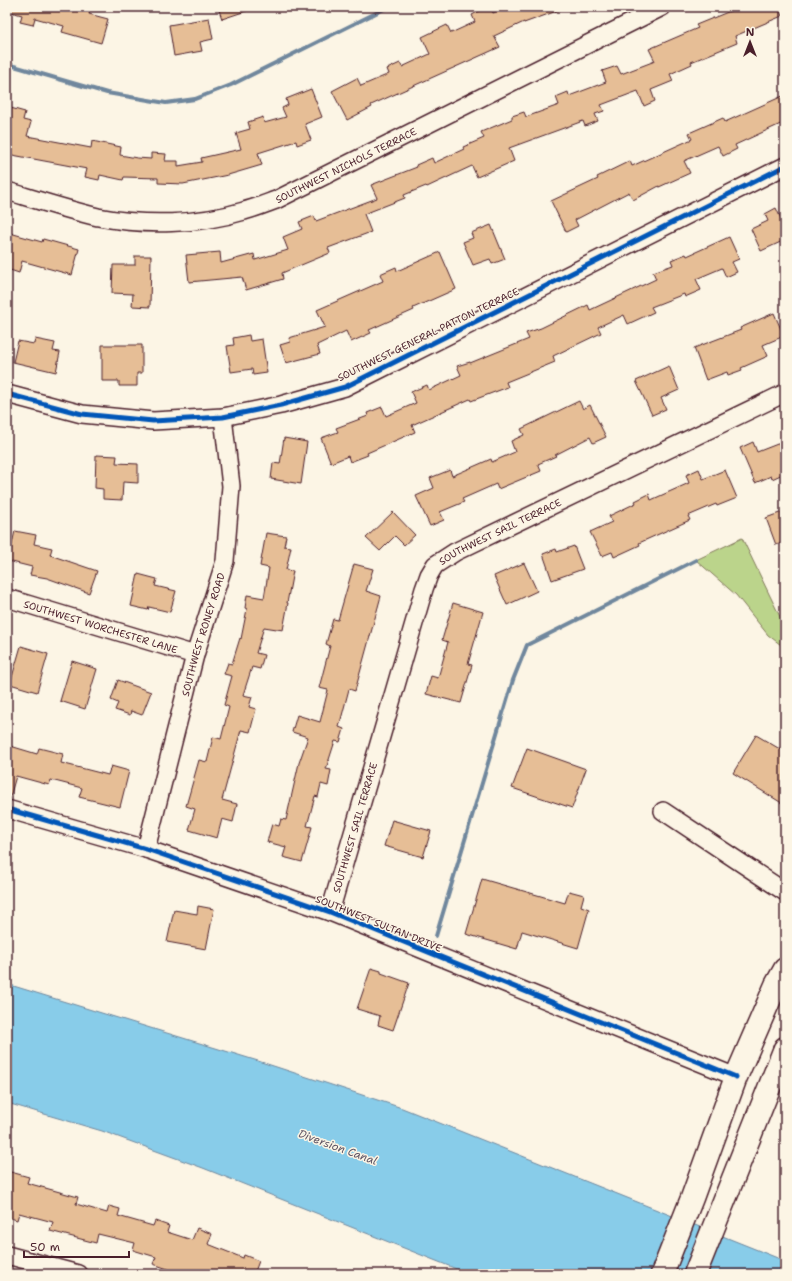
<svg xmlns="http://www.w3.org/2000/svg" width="792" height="1281" font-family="'Shantell Sans',sans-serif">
  <rect width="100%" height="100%" fill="#fcf5e5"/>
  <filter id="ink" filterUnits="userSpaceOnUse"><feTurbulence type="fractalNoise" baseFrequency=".025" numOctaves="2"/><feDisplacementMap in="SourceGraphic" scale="8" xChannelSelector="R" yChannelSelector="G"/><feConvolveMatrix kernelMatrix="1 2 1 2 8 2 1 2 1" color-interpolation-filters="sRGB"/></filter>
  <g filter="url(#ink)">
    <!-- green -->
    <path fill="#bbd48b" stroke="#827a5b" d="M742,538L785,627V648L768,635L736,595L696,560Z"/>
    <!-- water -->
    <path fill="#88cce9" stroke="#6f879d" d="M7,984L258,1061L402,1108L785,1261V1274H469L203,1168L102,1131L7,1103Z"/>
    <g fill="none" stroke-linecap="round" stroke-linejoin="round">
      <!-- stream -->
      <path stroke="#6f879d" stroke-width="4" d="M7,64L107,93L166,103L195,99L231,85L388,7
        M436,936L513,680L527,645L696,560"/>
    </g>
    <!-- building -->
    <path fill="#e6be96" stroke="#4a1f2b" d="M7,7H91L89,14L108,19L101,43L62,32L64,26L35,18L33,25L20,22L22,15L7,11Z
      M218,7H252V9L222,19Z
      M487,7H491L493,13L505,7H565V8L524,23V22L494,36L500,47L371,105L372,107L347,120L332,91L357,78L361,86L389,74L387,69L400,63L402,67L430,54L422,37L447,25L451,33L475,22L472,15Z
      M740,7H778L782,16L735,36L737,43L691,62L692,64L670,74L673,81L651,90L655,101L644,106L638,91L601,105L604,111L595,114L598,121L585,126L583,121L509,148L514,161L477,177L472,166L427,187L426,186L404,195L405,198L364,214L371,232L328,248L330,253L282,273L283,279L246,290L242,277L189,282L186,255L220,252L221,263L254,254L255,260L288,250L283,237L302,229L299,222L314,216L316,221L377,198L371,185L417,167L416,165L432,158L434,163L464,149L463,147L484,138L481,132L512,119V116L524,112L526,117L559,105L556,97L568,92L569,96L606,82L602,71L617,66L621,74L655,61L649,49L698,28L696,25Z
      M209,18L213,39L200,42L202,51L174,56L169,25Z
      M311,89L322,117L305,124L311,140L297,145L296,141L258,153L262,165L228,175L183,184L158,183V178L124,177L123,180L100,175L99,180L85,177L87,169L7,154L10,141H7V107L25,112L23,120L31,122L27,136L91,148L92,141L121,147L120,155L137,158L151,159V153L166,154L165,161H178V166L202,162L201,158L241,149L236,133L250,129L248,122L263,117L264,123L286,117L282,108L288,105L286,99Z
      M785,95V122L735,145L737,149L723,156L718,146L684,161L690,173L659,187V186L633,200L629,192L575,220L578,226L566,232L551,201L598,179L597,177L630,161L632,166L692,139L689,133L723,118L725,122Z
      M776,208L785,227V240L761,251L751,229L768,221L765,214Z
      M491,225L505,259L492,264L490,259L473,265L463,242L473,238L471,233Z
      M10,233L42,242L43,239L79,249L72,275L22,261L19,273L7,269V245Z
      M729,237L739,259L732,262L737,272L726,277L722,268L696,279L701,290L685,297L684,294L651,307L654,312L628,324L624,315L598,327L601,333L553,356L555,362L506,382L508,387L471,401L470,399L412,425L415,432L367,453L368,455L350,462L348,456L331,463L321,438L338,432L336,428L368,416L367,413L382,407L386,416L416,403L411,392L427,385L429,390L461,375L457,366L470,362V363L529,339L526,333L541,328L588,305L590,310L656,279L653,272L673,265L671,260L686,254L687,256Z
      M440,252L456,289L413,308L414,310L369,330L371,333L351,342L346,331L317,345L320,354L286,363L280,345L290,342L289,338L325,327L317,310L383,281L380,274L396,267L397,271Z
      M135,256H151L150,307L132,306L133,294L112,293L113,265H135Z
      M774,313L784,336L763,345L768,356L741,368L742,370L728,375L727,372L706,380L694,348L741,330L740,328Z
      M249,335L250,341L262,339L267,373L253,375L252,369L231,372L227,346L234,345L233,338Z
      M35,339L55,343L53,351L60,352L56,372L13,362L18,341L34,344Z
      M102,345H142V373H137V386H119V381H102Z
      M669,366L679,390L661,398L666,409L652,415L636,381Z
      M579,401L583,409L590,405L606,437L593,443L590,437L555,455L556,456L538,464L541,471L498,489L496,484L462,499L464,502L440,512L444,520L430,526L416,496L434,488L430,478L450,470L452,476L491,459L492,462L515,452L511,441L524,435L521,429Z
      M284,438L307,442L301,484L271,479L273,463L280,464Z
      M753,442L757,452L780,443L785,454V473L772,479L771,476L755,483L740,448Z
      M96,455L117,456L116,463L138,464V483L123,482L122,500L103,499V489L95,488Z
      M699,469L703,479L725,470L737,498L717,506L716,504L688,516L690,520L639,543L640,545L614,557L612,552L602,556L590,532L612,522L609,516L636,503L635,501L649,494L651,500L689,483L686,475Z
      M785,511V542L776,545L766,518Z
      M393,512L415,535L404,545L395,536L380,551L366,538Z
      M15,531L36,535L34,544L52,548L50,555L97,571L89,593L47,578L30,575L32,567L8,561Z
      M266,533L286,536L284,546L291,547L286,570L293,571L287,603H288L283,630L264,627L256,653L264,655L260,669L252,667L243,695L252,697L249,707L256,709L250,732L241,730L222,800L237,804L233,822L222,819L217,838L189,830L195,809L186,806L199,760L207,762L213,737L221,739L229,707L224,705L232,676L224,674L228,663L232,664L240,638L241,639L247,609L245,608L247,595L264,598L269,568L260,566Z
      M574,546L583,569L552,580L543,554L556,549L557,552Z
      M524,563L537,591L507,605L494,576Z
      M354,564L373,569L366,591L381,596L355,691L349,689L339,727L344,729L340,742L335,741L326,769L331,770L328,786L321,784L318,797L315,796L307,826L312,827L302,862L283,857L286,847L267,842L272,824L279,826L281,819L286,820L299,763L308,737L292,732L297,715L320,722L328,690L319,688L330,646L326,644L333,619L338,620Z
      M138,574L157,579L155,586L176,591L170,612L149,607L148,610L131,606Z
      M453,603L483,612L468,664L472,665L461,703L426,694L431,676L438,678L448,642L442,640Z
      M21,646L48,654L37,692L10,684Z
      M72,661L97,669L85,709L60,701Z
      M118,680L151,692L142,715L131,711L130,715L115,710L118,703L111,700Z
      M756,735L785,752V805L733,773Z
      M7,745L37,754L39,748L63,754L61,763L108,775L111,766L129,771L120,807L79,797L82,788L51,780L49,785L16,776L10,797H7Z
      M527,748L586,769L572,808L512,788Z
      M392,820L431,831L423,857L384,846Z
      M482,879L565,903L569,891L584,895L581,906L589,909L578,948L522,931L517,949L466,934Z
      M198,906L214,909L206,949L167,942L174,910L197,914Z
      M371,968L381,971V973L409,983L393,1030L378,1025L380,1016L357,1009Z
      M7,1171L29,1177L27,1183L78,1197L76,1204L107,1213L109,1206L120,1209L118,1216L153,1226L155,1221L169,1226L167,1232L192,1240L197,1228L212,1234L208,1244L243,1258L244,1255L259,1261L254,1274H183L153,1264L156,1257L133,1250L135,1243L98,1234L96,1243L50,1231L53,1222L19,1213L17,1220L7,1217Z"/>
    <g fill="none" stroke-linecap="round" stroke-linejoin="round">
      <!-- street casing -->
      <g stroke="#4a1f2b" stroke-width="20">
        <g id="street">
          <path id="s1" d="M7,191C37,200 68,210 98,217C145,226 198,225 244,211C255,208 265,204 276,200L662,7"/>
          <path d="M7,394L82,414L153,421L223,417L281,405L345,387L785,166"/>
          <path id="s2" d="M7,598L195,655"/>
          <path d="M7,809L146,849L330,912L736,1077"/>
          <path d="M663,811L785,892"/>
          <path id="s3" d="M146,849L195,655L225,561L231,486L223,417"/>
          <path id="s4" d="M330,912L424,589L429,575L435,565L455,552L785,393"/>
          <path d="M7,1255L78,1274"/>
        </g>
      </g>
      <!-- primary casing -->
      <g stroke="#4a1f2b" stroke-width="25">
        <path id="primary" d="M662,1274L692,1198L736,1077L776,985L785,969
          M695,1274L785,1048"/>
      </g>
      <!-- street -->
      <use href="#street" stroke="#fcf5e5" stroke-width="17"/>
      <!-- primary -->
      <use href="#primary" stroke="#fcf5e5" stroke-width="22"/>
      <!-- cycleway casing -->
      <g stroke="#fcf5e5" stroke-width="8">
        <path id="cycleway" d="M7,394L82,414L153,421L223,417L281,405L345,387L785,166
          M7,809L146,849L330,912L736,1077"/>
      </g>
      <!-- cycleway -->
      <use href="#cycleway" stroke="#0057b8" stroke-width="5"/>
    </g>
  </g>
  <g text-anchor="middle" stroke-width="3" stroke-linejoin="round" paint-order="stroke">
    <!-- street labels -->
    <g font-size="10" fill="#4a1f2b" stroke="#fcf5e5">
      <text dy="4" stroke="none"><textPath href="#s1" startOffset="354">SOUTHWEST NICHOLS TERRACE</textPath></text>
      <text transform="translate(428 334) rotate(-26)" y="4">SOUTHWEST GENERAL PATTON TERRACE</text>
      <text dy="4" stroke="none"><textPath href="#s4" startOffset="436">SOUTHWEST SAIL TERRACE</textPath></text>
      <text dy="4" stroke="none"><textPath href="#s2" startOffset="98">SOUTHWEST WORCHESTER LANE</textPath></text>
      <text dy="4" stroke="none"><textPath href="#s3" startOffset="222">SOUTHWEST RONEY ROAD</textPath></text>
      <text dy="4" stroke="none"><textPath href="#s4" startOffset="88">SOUTHWEST SAIL TERRACE</textPath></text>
      <text transform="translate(379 923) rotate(22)" y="4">SOUTHWEST SULTAN DRIVE</text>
    </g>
    <!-- water labels -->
    <g font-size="11" font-style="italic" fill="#5d5364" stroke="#fcf5e5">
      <text transform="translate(338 1147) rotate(20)" y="4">Diversion Canal</text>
    </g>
  </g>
  <!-- margin -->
  <rect width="792" height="1281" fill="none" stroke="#fcf5e5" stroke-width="24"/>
  <rect x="12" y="12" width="768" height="1257" fill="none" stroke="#4a1f2b" stroke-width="1.5" filter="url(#ink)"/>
  <!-- north arrow -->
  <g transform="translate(750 42)" stroke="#fcf5e5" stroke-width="3" paint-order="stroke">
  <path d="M0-3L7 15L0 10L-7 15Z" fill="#4a1f2b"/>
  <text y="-6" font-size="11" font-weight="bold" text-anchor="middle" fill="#4a1f2b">N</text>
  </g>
  <!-- scale -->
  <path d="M24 1251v6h105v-6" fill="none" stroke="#4a1f2b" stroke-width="2"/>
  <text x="30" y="1251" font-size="12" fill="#4a1f2b" stroke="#fcf5e5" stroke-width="3" paint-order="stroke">50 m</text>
</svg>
